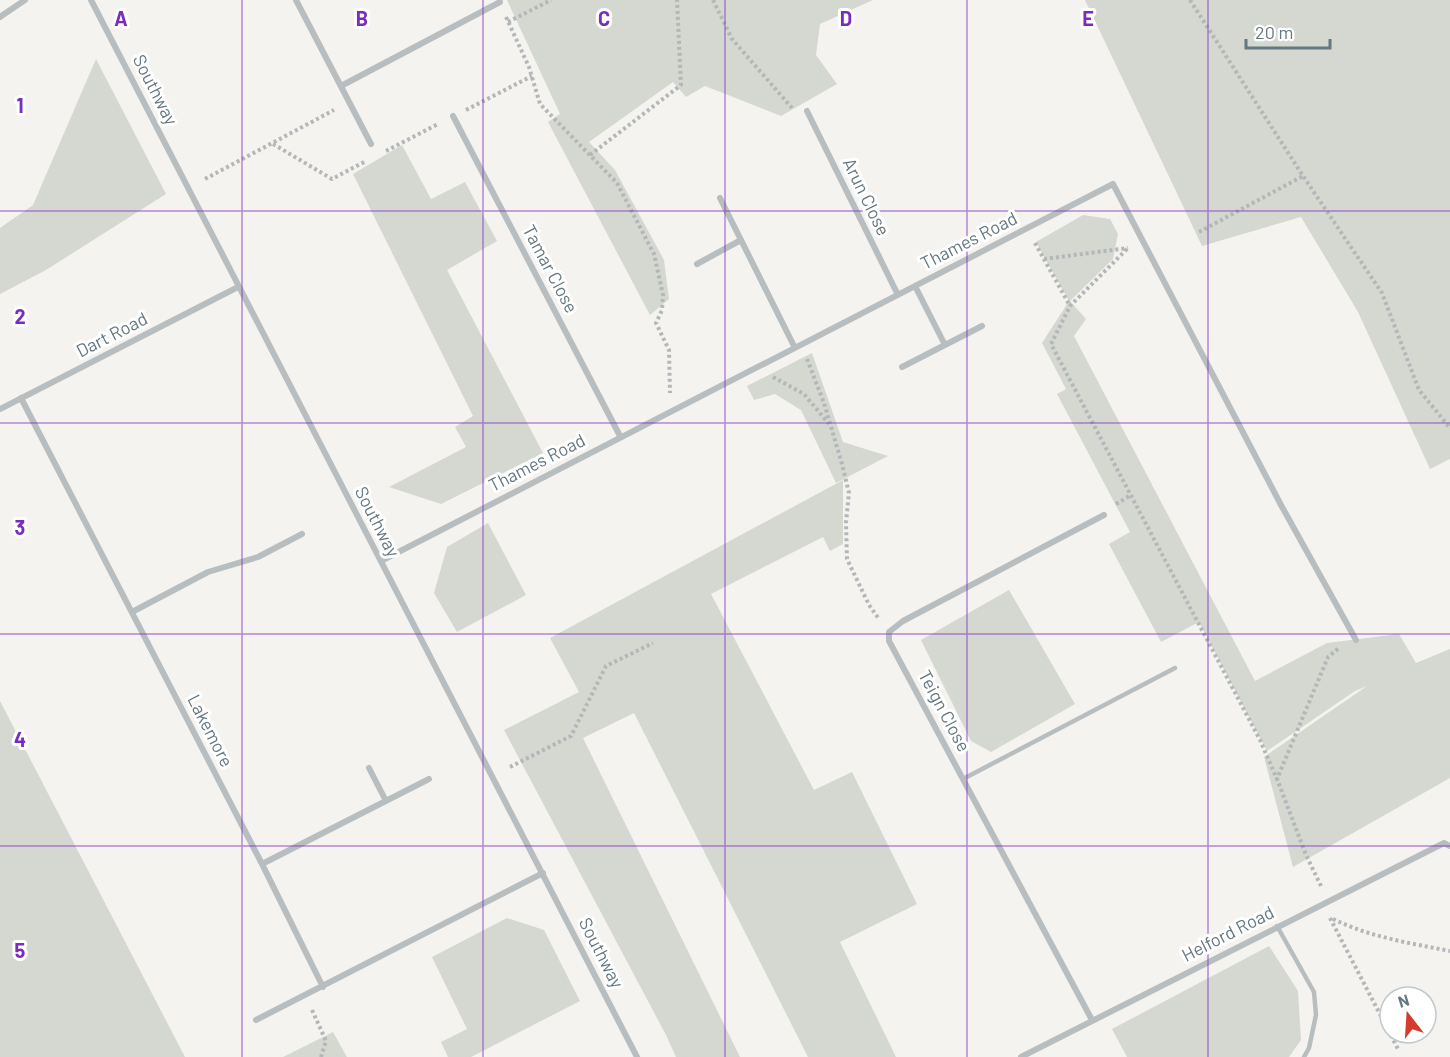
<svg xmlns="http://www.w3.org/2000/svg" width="1450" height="1057" font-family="Barlow,sans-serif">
  <rect width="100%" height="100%" fill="#f4f3f0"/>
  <!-- green -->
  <path fill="#d4d8d0" d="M507,0H873L820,24L816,55L837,84L781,116L705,86L686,97L673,82L589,142L615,170L664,260L669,299L650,315L548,122L560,114Z
    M1085,0H1450V459L1430,469L1358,312L1301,217L1202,246Z
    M96,59L166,194L46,270L0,294V228L33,205Z
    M402,145L431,199L465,182L497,241L447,270L543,453L441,504L389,487L466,447L455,427L473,416L353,174Z
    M1083,215L1110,219L1118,234L1113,259L1070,301L1086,319L1074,336L1255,681L1327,643L1399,634L1416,663L1450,649V778L1293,867L1264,757L1367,686L1355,691L1267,751L1199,622L1161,642L1109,544L1130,532L1057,394L1066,389L1042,343L1069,301L1036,242Z
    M812,353L843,442L888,456L836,483L801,410L775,394L754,400L747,386Z
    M843,480V544L830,551L823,537L711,594L814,790L852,772L917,904L840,942L896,1057H808L634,713L583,738L740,1057H676L666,1035L504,730L579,692L550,638Z
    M488,523L526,595L457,632L434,593L447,547Z
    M1009,590L1075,704L991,752L971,741L921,640Z
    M0,701L185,1057H0Z
    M507,918L544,930L580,1001L471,1057H448L441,1042L467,1029L432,957Z
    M1269,946L1298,991L1301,1040L1289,1057H1127L1112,1029Z
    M333,1032L347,1057H283Z"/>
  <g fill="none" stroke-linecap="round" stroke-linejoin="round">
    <!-- path -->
    <path stroke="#b3b7b9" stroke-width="4" stroke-dasharray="3 3" stroke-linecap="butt" d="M713,0L732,39L792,108
      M1190,0L1303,176L1382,293L1419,390L1450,428
      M506,17L529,67L540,104L617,183L654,254L663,295L662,310L656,323L669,350L670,393
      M508,22L551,0
      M466,110L532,76
      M273,144L332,179L366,161
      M386,151L438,124
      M590,155L681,85L677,0
      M205,179L334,110
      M1199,232L1303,176
      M1035,243L1070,306
      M1127,249L1070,306L1051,344L1260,740L1277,779
      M1044,259L1128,248
      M807,359L824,403L842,464L849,493L846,522L847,559L869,605L879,619
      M773,377L804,394L829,424
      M1116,504L1131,495
      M510,767L571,736L606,666L653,643
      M1321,886L1306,855L1277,779L1328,657L1339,648
      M1330,918L1398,1049
      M1333,919C1370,937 1409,943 1450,951
      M312,1010L326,1041L321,1057"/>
    <!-- service -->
    <path stroke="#b8bec0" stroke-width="4.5" d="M963,779L1175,668
      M1277,926L1314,992L1316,1015L1309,1048L1304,1057"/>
    <!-- minor -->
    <path stroke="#b8bec0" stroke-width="6" d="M91,0L637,1057
      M296,0L371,144
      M0,17L25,0
      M341,86L500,2
      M807,111L898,295
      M453,116L620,436
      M720,198L794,346
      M697,264L741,240
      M915,286L945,345
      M902,367L982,326
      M21,398L262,864L323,987
      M0,409L238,287
      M381,561C624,434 869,310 1113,184L1281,505L1356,640
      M132,612L208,572L258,557L302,534
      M369,768L386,801
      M262,864L429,779
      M256,1020L543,873
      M1092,1020L889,641V632L903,621L1104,515
      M1021,1057L1444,843L1450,846"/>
  </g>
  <!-- grid -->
  <path fill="none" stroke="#7b2cbf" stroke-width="1.5" stroke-opacity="0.55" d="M242,0V1057M483,0V1057M725,0V1057M967,0V1057M1208,0V1057M0,211H1450M0,423H1450M0,634H1450M0,846H1450"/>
  <g text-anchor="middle" stroke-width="6" stroke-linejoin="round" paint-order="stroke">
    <!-- street labels -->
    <g font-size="18" fill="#65777f" stroke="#fff">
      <text transform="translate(155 90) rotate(63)" y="6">Southway</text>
      <text transform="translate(866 197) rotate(64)" y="6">Arun Close</text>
      <text transform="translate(969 241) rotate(-27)" y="6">Thames Road</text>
      <text transform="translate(550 269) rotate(62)" y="6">Tamar Close</text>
      <text transform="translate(112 335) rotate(-27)" y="6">Dart Road</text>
      <text transform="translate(537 463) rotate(-27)" y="6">Thames Road</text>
      <text transform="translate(377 522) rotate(63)" y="6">Southway</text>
      <text transform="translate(944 711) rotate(62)" y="6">Teign Close</text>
      <text transform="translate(210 731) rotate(63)" y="6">Lakemore</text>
      <text transform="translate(1228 934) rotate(-27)" y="6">Helford Road</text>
      <text transform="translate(601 953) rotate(63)" y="6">Southway</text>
    </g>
  </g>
  <g font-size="20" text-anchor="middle" font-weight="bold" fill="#7b2cbf" stroke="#fff" stroke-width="6" stroke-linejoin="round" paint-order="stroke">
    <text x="121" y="26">A</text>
    <text x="362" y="26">B</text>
    <text x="604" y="26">C</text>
    <text x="846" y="26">D</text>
    <text x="1088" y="26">E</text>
    <text x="20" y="113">1</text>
    <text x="20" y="324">2</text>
    <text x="20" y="535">3</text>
    <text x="20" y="747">4</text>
    <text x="20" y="958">5</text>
  </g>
  <!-- north arrow -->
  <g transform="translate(1408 1015) rotate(343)"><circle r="28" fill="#ffffff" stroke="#c1c9cc" stroke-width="1.5"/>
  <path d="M0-4.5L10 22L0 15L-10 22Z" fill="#d53c2f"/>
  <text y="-9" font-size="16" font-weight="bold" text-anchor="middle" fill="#65777f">N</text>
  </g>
  <!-- scale -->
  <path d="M1246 39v9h84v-9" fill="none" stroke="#65777f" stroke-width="3"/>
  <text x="1255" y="39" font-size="18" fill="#65777f" stroke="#ffffff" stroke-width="4.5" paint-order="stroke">20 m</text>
</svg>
